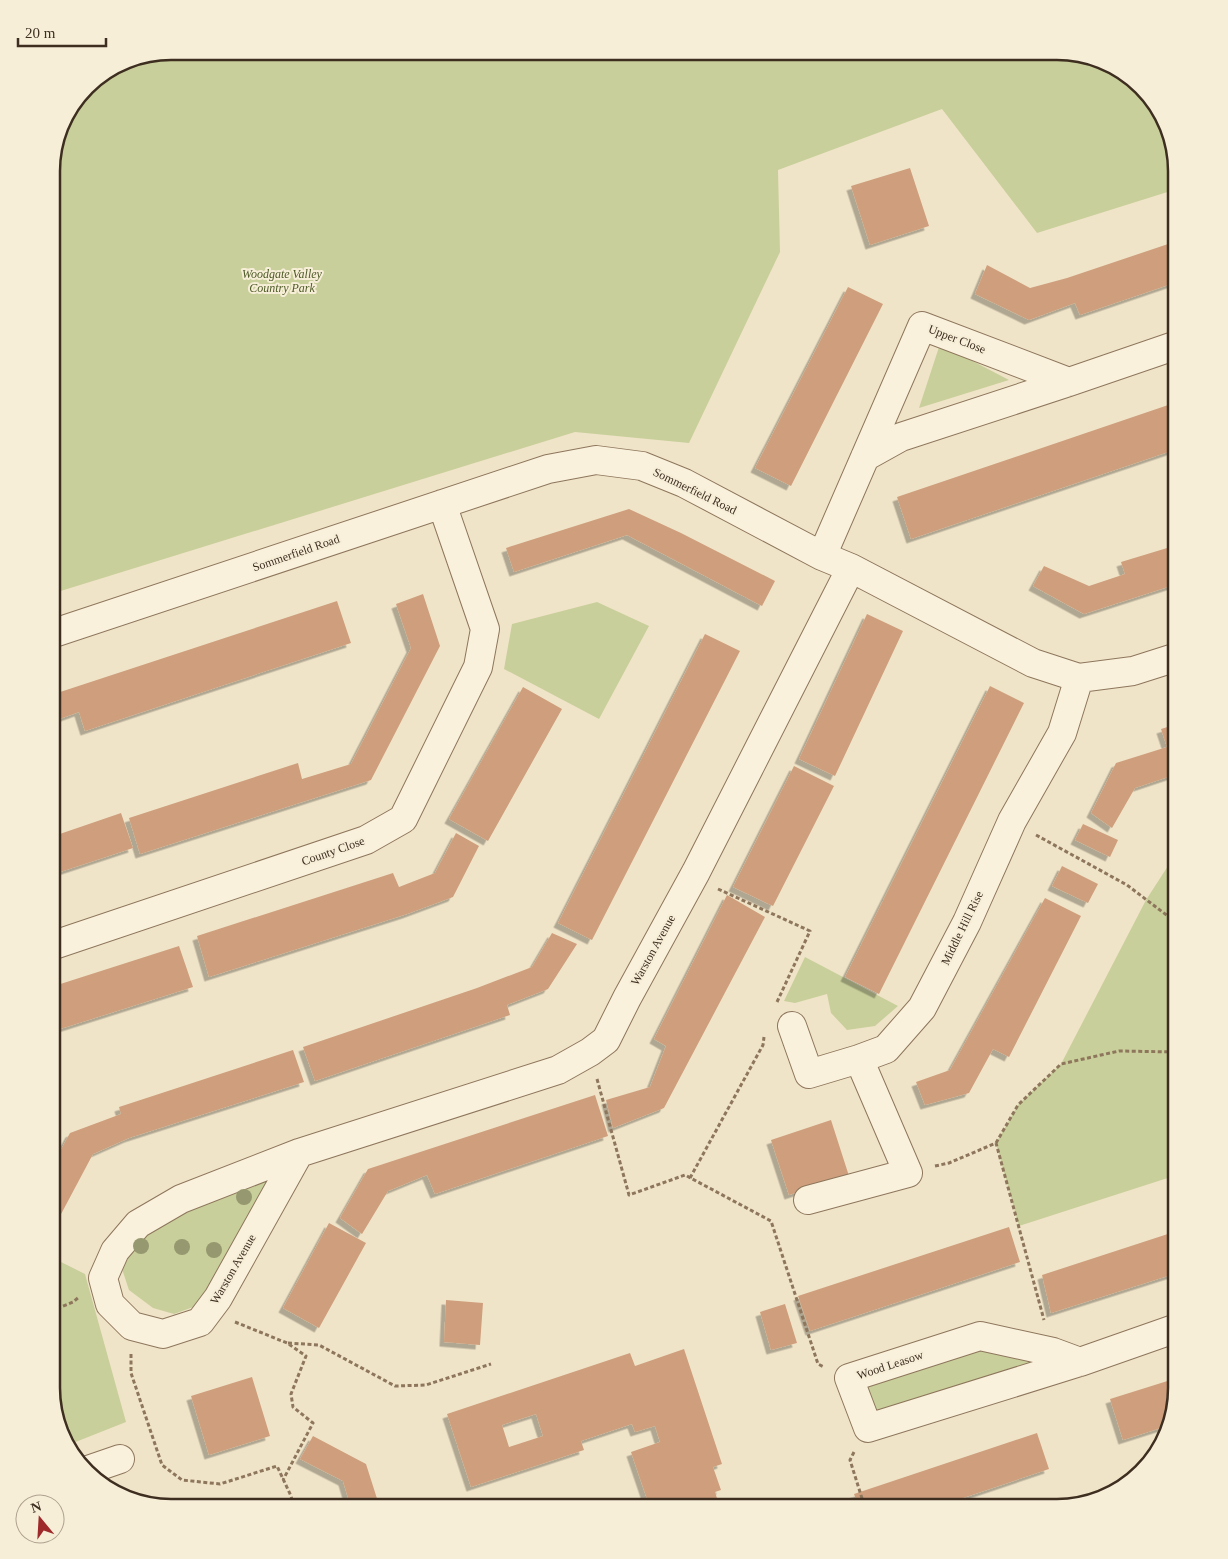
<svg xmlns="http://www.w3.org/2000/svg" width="1228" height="1559" font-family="'Times New Roman',serif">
  <defs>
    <filter id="shadow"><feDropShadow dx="-4.5" dy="4.5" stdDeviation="0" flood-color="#0004"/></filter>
  </defs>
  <rect width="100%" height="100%" fill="#f0e4c8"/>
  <!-- green -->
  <path fill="#c9cf9b" d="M171,51H1065L1117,67L1157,105L1177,171V189L1037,233L942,109L778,170L780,252L689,443L575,432L51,594L52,163L64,118L92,81L125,60Z
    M940,344L1009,380L919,408Z
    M597,602L649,626L599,719L504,669L512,624Z
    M1177,852V1175L1019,1226L996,1143L1018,1105L1061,1064L1146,900Z
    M805,957L898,1006L875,1026L847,1030L831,1013L827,994L795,1003L784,1001Z
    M256,1174L273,1180L196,1306L174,1314L153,1308L129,1290L122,1269L140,1228Z
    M51,1257L85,1274L126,1422L68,1445L51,1388Z
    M983,1345L1048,1363L873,1422L858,1382Z"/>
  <!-- building -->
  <path fill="#cf9f7d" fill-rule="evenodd" filter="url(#shadow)" d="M910,168L929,226L870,245L851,186Z
    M1177,241V282L1080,315L1075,303L1029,320L975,294L987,265L1030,288L1067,278Z
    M848,287L883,304L791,486L755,468Z
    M1177,402V449L911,539L897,497Z
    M629,509L681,533L775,581L762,606L627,535L514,572L506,548Z
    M1177,545V584L1084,614L1033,586L1044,566L1089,586L1125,574L1121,562Z
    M423,594L440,646L371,780L140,854L129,818L298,763L302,779L351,764L411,648L396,604Z
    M337,601L351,643L85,731L79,712L51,722V695Z
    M867,614L903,631L835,776L799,759Z
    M705,634L740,651L592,940L558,923Z
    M990,686L1024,703L879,994L845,977Z
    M523,687L562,709L488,841L449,819Z
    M1177,724V774L1135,788L1112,828L1091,813L1116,763L1167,747L1161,729Z
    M794,766L834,786L773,906L733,887Z
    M121,813L133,848L51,875V837Z
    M1083,824L1118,840L1110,857L1075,840Z
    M456,833L479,846L453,897L407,914L209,977L197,936L393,873L399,887L435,873Z
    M1062,866L1098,884L1088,903L1052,886Z
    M727,895L765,917L664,1108L613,1128L606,1100L650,1087L666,1046L654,1039Z
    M1045,898L1081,916L1009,1057L993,1049L969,1093L925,1105L916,1082L950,1070Z
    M552,933L577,944L548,989L507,1005L510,1015L315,1081L303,1047L477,988L532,967Z
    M179,946L193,987L60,1029L55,1011L51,1012V987Z
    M293,1050L304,1082L129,1138L93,1154L51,1233V1168L70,1133L121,1114L119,1107Z
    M595,1095L608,1136L435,1194L427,1175L388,1191L362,1234L340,1218L368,1169Z
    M831,1120L849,1176L789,1195L771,1140Z
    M329,1223L366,1243L319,1328L283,1308Z
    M1009,1227L1020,1262L810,1331L798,1296Z
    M1177,1231V1273L1051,1313L1042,1275Z
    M446,1300L483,1303L480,1345L444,1342Z
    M785,1304L797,1343L771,1350L760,1312Z
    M684,1349L722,1464L713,1467L721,1490L715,1492L720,1508H638L636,1503L647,1499L631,1452L660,1442L655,1426L635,1432L632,1424L581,1441L584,1450L471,1487L447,1414L630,1353L635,1366ZM536,1414L543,1436L509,1447L502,1425Z
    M252,1377L270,1436L209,1455L191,1396Z
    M1177,1378V1388L1167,1426L1123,1440L1110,1399Z
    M1037,1433L1049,1469L933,1508H859L854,1494Z
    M313,1436L366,1464L380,1508H351L343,1481L300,1459Z"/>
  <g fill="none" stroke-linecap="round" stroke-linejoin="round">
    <!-- minor casing -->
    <g stroke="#8d765c" stroke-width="30">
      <path id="minor" d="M865,457L901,437L1069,382L1177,345
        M822,556L922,326L1069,382
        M51,634L548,469L596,460L642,466L684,483L822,556L851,568L1033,663L1079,678L1133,671L1177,657
        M51,946L366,840L403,819L478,667L485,629L442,504
        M792,1026L809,1074L859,1059L886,1049L922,1008L967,922L1012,821L1062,733L1079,678
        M299,1153L218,1298L200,1322L163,1334L132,1326L110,1304L103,1278L115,1251L138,1224L181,1199L299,1153L558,1070L590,1052L606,1040L627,998L696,872L851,568
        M808,1200L908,1173L859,1059
        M1080,1362L1053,1352L980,1336L849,1378L868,1428L1080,1362L1177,1328
        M88,1470L120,1459"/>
    </g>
    <!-- path -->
    <path stroke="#8d765c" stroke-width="3" stroke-dasharray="4 2.5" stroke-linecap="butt" d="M1036,835L1127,885L1177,923
      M718,889L810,931L777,1002
      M597,1079L629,1195L685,1175L771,1221L818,1364L824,1367
      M996,1143L1018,1105L1061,1064L1119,1051L1177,1052
      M935,1166L949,1163L996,1143L1044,1320
      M690,1178L763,1045L764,1037
      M51,1311L73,1302L79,1297
      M235,1322L287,1343L306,1356L291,1394L293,1407L313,1423L283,1480
      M288,1343L319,1345L395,1386L426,1385L491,1364
      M131,1354V1373L162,1465L182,1480L220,1484L277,1466L291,1496L294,1508
      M854,1452L850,1460L865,1508"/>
    <!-- minor -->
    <use href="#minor" stroke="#faf1dc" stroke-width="28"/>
  </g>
  <!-- trees -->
  <g fill="#96986f">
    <circle cx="244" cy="1197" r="8"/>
    <circle cx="141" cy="1246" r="8"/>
    <circle cx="182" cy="1247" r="8"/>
    <circle cx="214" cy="1250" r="8"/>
  </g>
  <g text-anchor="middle" stroke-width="4" stroke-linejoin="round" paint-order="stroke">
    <!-- park labels -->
    <g font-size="12" font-style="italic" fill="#4d5a26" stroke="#f7eed8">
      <text x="282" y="278">Woodgate Valley<tspan x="282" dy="14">Country Park</tspan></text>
    </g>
    <!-- street labels -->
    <g font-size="12" fill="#3d2e20" stroke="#f7eed8">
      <text transform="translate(957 339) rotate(21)" y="4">Upper Close</text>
      <text transform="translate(695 491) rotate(26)" y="4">Sommerfield Road</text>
      <text transform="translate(296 553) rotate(-19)" y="4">Sommerfield Road</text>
      <text transform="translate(333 851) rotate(-19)" y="4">County Close</text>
      <text transform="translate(962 928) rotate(-64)" y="4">Middle Hill Rise</text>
      <text transform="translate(653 950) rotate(-61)" y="4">Warston Avenue</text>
      <text transform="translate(233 1269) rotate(-60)" y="4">Warston Avenue</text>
      <text transform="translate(890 1365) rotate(-18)" y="4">Wood Leasow</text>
    </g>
  </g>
  <!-- crop -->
  <path d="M0 0H1228V1559H0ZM171 60H1057A111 111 0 0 1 1168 171V1388A111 111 0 0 1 1057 1499H171A111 111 0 0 1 60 1388V171A111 111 0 0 1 171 60Z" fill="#f7eed8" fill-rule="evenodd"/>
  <path fill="none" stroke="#3d2e20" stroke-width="2.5" d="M171 60H1057A111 111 0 0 1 1168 171V1388A111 111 0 0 1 1057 1499H171A111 111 0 0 1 60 1388V171A111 111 0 0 1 171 60Z"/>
  <!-- north arrow -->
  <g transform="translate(40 1519) rotate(342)"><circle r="24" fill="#f7eed8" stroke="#ada18e"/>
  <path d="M0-4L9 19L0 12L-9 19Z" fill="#9e2a2b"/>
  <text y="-8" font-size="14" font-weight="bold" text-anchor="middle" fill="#3d2e20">N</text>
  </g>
  <!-- scale -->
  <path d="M18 38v8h88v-8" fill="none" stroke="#3d2e20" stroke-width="2.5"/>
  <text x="25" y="38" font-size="15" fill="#3d2e20" stroke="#f7eed8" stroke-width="4" paint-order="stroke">20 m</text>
</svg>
